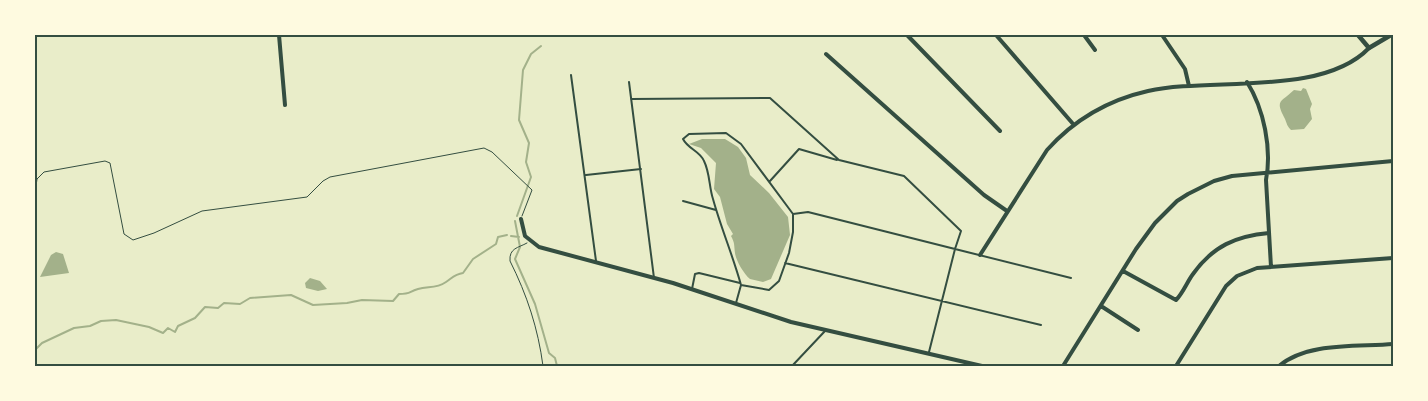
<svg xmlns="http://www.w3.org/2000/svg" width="1428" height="401" font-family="'Source Sans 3',sans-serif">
  <rect width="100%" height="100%" fill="#e9edc9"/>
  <!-- water -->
  <path fill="#a3b18a" d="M1303,88L1306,89L1312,104L1310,109L1312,119L1304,129L1291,130C1287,126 1287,124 1285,119C1275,100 1280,103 1294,90L1301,91Z
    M702,139H725L738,147L746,158L750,175L769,193L788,217L790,235L771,279L763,282L750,279C744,274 736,261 735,253C734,246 735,243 731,236L733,234L727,224L720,197L714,189L716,163L701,148L689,144Z
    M56,252L63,254L69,273L40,277L51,255Z
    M310,278L320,281L327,289L318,291L306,288L305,283Z"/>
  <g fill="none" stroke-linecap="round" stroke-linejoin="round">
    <!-- stream -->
    <path stroke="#a3b18a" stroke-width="2" d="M517,216L531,177L526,162L529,143L519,120L523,70L531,54L541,46
      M515,221L520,247L515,259L535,304L549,353L555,358L557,366
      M511,236L519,237
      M35,350L42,343L74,328L90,326L101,321L116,320L149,327L163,333L168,328L175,332L178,326L195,318L205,307L218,308L224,303L240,304L250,298L291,295L313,305L347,303L362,300L393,301L399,294C411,294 408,292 418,289C428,286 436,289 446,282C452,278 455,274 463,273L473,259L496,244L498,237L507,235"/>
    <!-- path -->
    <path stroke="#344e41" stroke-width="1" d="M35,193L37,179L44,172L105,161L110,163L124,234L133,240L154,233L202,211L307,197L323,181L330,177L484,148L492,152L532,190L522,216
      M527,243C518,248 509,248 510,261C527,295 538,328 543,366"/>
    <!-- service -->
    <path stroke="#344e41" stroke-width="2" d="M571,75L596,261
      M629,82L654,278
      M631,99L770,98L839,160L904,176L961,231L955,249L1071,278
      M586,175L641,169
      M770,181L799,149L837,160
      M683,201L716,210
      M793,214L808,212L955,249L929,352
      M785,263L1041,325
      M692,289L695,274L699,273L740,283
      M736,303L741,285L769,290L779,281L789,253L793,232V214L741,144L726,133L689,134L683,139C688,149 700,151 704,161C710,173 709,187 713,199C721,228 733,256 741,285
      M792,366L825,331"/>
    <!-- minor -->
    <path stroke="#344e41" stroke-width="4" d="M279,35L285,105
      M907,35L1000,131
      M996,35L1074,125
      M1084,35L1095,50
      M1162,35L1185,69L1189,86
      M826,54L984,195L1007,211
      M1247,82C1264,109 1272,149 1266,180L1271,267
      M521,219L525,236L539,247L673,283L791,322L982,366
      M980,255L1047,150C1074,120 1108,100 1148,91C1211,77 1322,97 1369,48
      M1123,271L1176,300C1183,293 1187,282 1193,274C1213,246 1236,236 1269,233
      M1101,306L1138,330
      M1063,366L1136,249L1155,223L1177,201L1188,194L1214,181L1232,176L1393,161
      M1176,366L1226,286L1237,276L1257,268L1393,258
      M1279,366C1307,342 1357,347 1393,344"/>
    <!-- tertiary -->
    <path stroke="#344e41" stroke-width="4.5" d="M1358,35L1369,48L1391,35"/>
  </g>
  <!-- border -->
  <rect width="1428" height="401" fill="none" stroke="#fefae0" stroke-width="72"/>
  <rect x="36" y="36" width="1356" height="329" fill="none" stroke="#344e41" stroke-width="2"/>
</svg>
